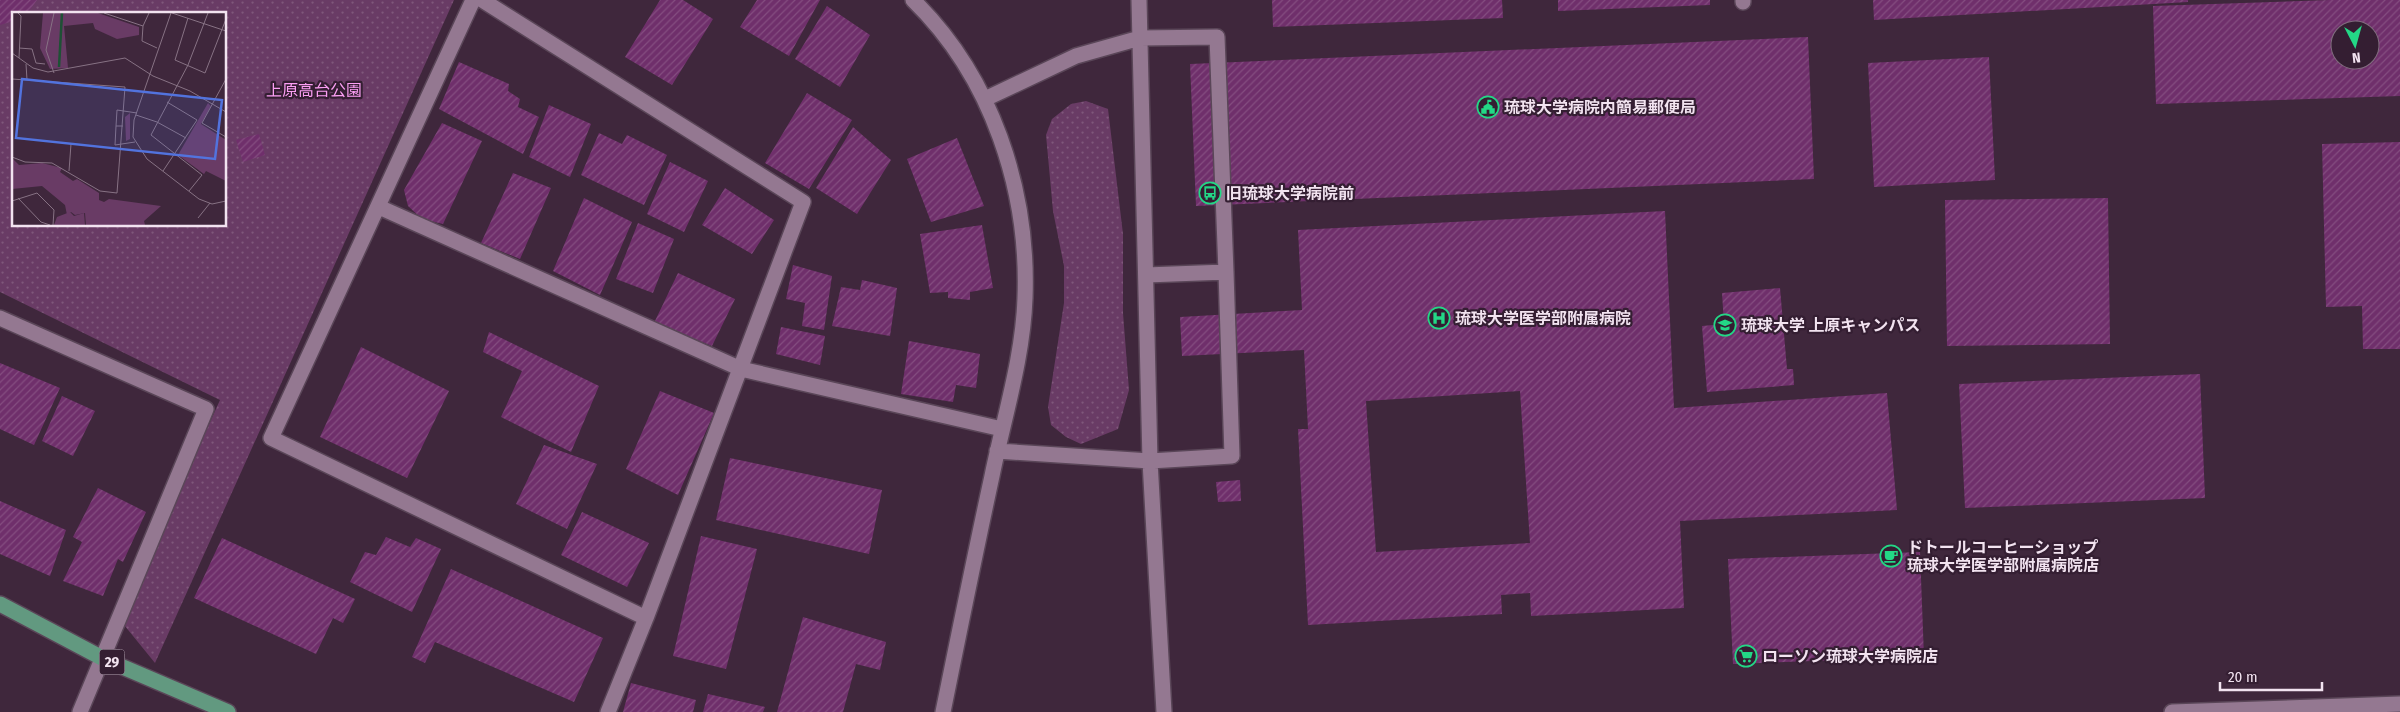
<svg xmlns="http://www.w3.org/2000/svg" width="2400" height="712" font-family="'Fira Sans Condensed','Noto Sans JP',sans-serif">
  <defs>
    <pattern id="grass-dots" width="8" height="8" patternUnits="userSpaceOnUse" patternTransform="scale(1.25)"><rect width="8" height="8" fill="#693b65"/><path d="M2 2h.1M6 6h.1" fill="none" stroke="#7f577b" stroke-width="1.8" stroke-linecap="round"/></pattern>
    <pattern id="building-hatch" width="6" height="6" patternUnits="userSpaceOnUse" patternTransform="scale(1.25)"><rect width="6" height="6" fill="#6f2f6b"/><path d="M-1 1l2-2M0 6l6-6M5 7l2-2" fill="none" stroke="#844d80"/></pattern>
  </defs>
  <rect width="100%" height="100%" fill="#3f273c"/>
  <!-- grass -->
  <path fill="url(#grass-dots)" fill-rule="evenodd" d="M0,0H454L155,663L120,620L220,400L0,292ZM14,14H225V225H14Z
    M1086,101L1108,109L1123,234V313L1129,390L1118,429L1081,444L1066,437L1051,425L1048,407L1064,303V266L1053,211L1046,135L1052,119L1071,104Z"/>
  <!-- building -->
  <path fill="url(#building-hatch)" fill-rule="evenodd" d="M0,0H37L27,14H14V21L0,25Z
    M660,0H683L713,19L672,85L625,57Z
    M757,0H820L789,56L740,27Z
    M1272,0H1502L1503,18L1273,27Z
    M1558,0H1710V5L1558,11Z
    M1873,0H2188V2L1874,20Z
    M2330,0H2400V96L2156,104L2153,6ZM2340,30H2370V60H2340Z
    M827,6L870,35L840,87L795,59Z
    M1808,37L1814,179L1196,206L1190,64Z
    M1989,57L1995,180L1874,187L1868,63Z
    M459,62L509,84L508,91L520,99L518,107L539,117L523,154L439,109Z
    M807,93L852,120L809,189L765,163Z
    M549,105L591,124L570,177L529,157Z
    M442,123L482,141L443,224L422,219L408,206L404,190Z
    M853,127L891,160L857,214L816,188Z
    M599,133L622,144L627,135L667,155L644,205L581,175Z
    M259,134L265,155L243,162L236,140Z
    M957,138L984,206L931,222L907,159Z
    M2400,142V349H2363L2362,306L2326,307L2322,144Z
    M670,162L708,181L684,232L647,214Z
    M513,173L551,188L520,259L481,243Z
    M725,188L774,220L752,254L702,225Z
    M584,198L632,222L600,295L553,271Z
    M2108,198L2110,344L1947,346L1945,200Z
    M1665,211L1674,408L1887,393L1897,510L1680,521L1684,608L1531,616L1530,593L1501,595L1502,614L1308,625L1298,429H1308L1304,350L1182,356L1180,317L1302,310L1298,230ZM1520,391L1530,543L1376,552L1366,401Z
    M638,223L674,239L653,293L616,279Z
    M982,225L993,288L970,292V300L948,298V292L930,293L920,234Z
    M793,265L832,276L824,330L802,326L805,303L786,299Z
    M678,273L735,299L712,346L654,323Z
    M862,280L897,288L890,336L832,326L841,287L860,290Z
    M1780,288L1787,369H1793L1794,385L1707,392L1702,326L1724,324L1722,293Z
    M781,327L825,336L820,365L776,354Z
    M489,332L599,386L571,452L501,417L522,371L483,352Z
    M909,341L980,354L976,388L956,385L953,402L901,394Z
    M361,347L449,391L407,478L320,437Z
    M0,363L60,388L34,445L0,429Z
    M2200,374L2205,498L1965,508L1959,384Z
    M660,391L714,413L678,495L626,469Z
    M62,396L95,411L73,456L42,441Z
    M544,445L597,464L567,529L516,504Z
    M730,458L882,490L869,554L716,520Z
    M1240,480L1241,501L1218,502L1216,482Z
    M98,488L146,512L123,562L118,559L103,596L63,581L82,542L73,537Z
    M0,501L66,530L50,576L0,554Z
    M582,512L649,543L627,587L561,555Z
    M701,536L757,549L726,669L673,656Z
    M386,537L410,547L416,538L441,549L412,612L350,582L365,552L376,555Z
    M222,538L355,599L343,623L333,618L316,654L194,598Z
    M1920,552L1924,657L1733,664L1728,559Z
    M451,569L603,638L574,702L435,642L425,663L412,657Z
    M803,617L886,642L880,670L856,664L843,712H777Z
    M631,683L696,700L693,712H623Z
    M708,694L765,707L763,712H703Z"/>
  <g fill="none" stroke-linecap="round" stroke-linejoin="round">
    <!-- minor casing -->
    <g stroke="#5a4658" stroke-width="18">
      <path id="minor" d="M473,0L271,438L646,618
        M482,0L803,202L646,618L608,712
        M913,0C992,77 1029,190 1025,298C1023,358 1004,417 992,476C975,554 959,633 943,712
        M1139,0L1150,461L1164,712
        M1743,0V2
        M985,99L1076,56L1140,38L1217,37L1226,272
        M379,207L741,369L1002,429
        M0,318L206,409L80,712
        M997,451L1150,461L1232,456L1226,272L1146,275
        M2172,712L2400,704"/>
    </g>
    <!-- major casing -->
    <g stroke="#5a4658" stroke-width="18">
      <path id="major" d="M0,604L104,659L228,712"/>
    </g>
    <!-- minor -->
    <use href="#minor" stroke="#947891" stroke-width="15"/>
    <!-- major -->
    <use href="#major" stroke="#629980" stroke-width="15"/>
  </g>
  <!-- icons -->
  <defs>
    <g id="civic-ring" transform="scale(1.125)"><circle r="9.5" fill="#341e32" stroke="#23d886" stroke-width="1.5"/><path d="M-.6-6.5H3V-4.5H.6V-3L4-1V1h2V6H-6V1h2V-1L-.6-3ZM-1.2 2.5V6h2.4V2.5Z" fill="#23d886"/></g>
    <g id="bus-ring" transform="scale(1.125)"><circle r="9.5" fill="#341e32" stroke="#23d886" stroke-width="1.5"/><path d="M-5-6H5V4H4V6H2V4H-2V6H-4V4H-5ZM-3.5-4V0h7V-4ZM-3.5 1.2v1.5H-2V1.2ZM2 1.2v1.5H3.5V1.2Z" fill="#23d886"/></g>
    <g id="hospital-ring" transform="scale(1.125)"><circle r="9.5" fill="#341e32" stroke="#23d886" stroke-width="1.5"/><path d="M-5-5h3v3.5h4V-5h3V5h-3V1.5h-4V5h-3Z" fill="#23d886"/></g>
    <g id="university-ring" transform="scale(1.125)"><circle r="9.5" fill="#341e32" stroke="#23d886" stroke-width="1.5"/><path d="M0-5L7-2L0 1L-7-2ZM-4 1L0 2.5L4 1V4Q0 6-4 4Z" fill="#23d886"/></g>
    <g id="cafe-ring" transform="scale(1.125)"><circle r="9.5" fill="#341e32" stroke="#23d886" stroke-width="1.5"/><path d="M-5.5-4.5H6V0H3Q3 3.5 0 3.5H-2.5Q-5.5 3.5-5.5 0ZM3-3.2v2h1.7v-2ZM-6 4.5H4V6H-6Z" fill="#23d886"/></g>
    <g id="supermarket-ring" transform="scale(1.125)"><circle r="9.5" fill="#341e32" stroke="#23d886" stroke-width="1.5"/><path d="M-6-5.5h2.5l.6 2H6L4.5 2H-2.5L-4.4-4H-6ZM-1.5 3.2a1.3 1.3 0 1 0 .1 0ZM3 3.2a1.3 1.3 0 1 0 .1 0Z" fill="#23d886"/></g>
  </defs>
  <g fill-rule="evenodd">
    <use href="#civic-ring" x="1488" y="107"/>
    <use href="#bus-ring" x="1210" y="193"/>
    <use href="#hospital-ring" x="1439" y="318"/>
    <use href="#university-ring" x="1725" y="325"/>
    <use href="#cafe-ring" x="1891" y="556"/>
    <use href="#supermarket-ring" x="1746" y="656"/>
  </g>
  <g text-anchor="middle" stroke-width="4.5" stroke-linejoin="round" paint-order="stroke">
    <!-- shield labels -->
    <rect fill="#341e32" stroke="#b9a8b7" stroke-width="1" x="99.5" y="649.5" width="25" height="25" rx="4"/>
    <g font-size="15" font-weight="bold" fill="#f2e3f0">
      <text x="112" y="667">29</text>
    </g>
    <!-- park labels -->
    <g font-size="16" fill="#fa9ef2" stroke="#341e32">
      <text x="314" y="96">上原高台公園</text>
    </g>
    <!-- poi labels -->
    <g font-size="16" font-weight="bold" fill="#f2e3f0" stroke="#341e32" text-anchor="start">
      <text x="1504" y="113">琉球大学病院内簡易郵便局</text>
      <text x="1226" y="199">旧琉球大学病院前</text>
      <text x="1455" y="324">琉球大学医学部附属病院</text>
      <text x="1741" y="331">琉球大学 上原キャンパス</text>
      <text x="1907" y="553">ドトールコーヒーショップ<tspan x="1907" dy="18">琉球大学医学部附属病院店</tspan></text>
      <text x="1762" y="662">ローソン琉球大学病院店</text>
    </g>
  </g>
  <!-- overview -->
  <g transform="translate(12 12)">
    <rect width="214" height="214" fill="#3f273c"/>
    <path d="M196,91L199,94L189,112L214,128V169L194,159L192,162L166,143ZM118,101V127L114,129L113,105ZM58,200L62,204L72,201L73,213H42L45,205Z" fill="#693b65"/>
    <path d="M31,1H86L127,15V23L105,27L83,17L81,11L52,14L56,56L38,57L28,36ZM0,146L7,153L30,151L50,156L48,160L61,169L65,167L87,181V188L92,190L97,187L149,194L132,209L133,213H74L73,201L63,203L59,200L55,203L53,193L30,174L0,177Z" fill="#693b65"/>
    <path fill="none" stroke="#1e5135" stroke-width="2.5" d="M47,55L50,1"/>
    <path fill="none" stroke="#877284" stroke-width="1" d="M6,1L9,4L7,46M42,1L34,38L42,61M92,1L131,14M137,1L131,14L130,29L145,36M159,1L122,108L121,125L135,147L187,187L200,192L214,189M160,1L214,19M176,6L163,48L193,61L214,7M7,36L20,37L24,51L33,52M0,41L21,56L36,60L113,46L141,64L178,79L214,100M14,52L15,68M0,67L113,75L105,181L88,179L40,151L13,150L0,145M214,67L190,111L214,125M124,103L145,110L174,126M104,114L103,133L123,130M111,114H104L105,98L125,101M57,159L59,132M151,159L185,108L155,90M177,179L190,163L139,123L176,53L196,1M6,186L29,210L38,213M0,189L25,181L42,198L41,213M186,206L198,191"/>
    <path fill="#5273de" fill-opacity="0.15" stroke="#5273de" stroke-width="2.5" d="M10,67L210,88L203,147L4,126Z"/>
    <rect width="214" height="214" fill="none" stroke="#f2e3f0" stroke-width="2.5"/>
  </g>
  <!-- north arrow -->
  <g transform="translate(2355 45) rotate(174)"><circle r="24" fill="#341e32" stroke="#806d7e"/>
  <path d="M0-4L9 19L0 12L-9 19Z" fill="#23d886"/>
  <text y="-8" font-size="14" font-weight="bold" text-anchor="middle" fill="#f2e3f0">N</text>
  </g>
  <!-- scale -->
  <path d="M2220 682v8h102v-8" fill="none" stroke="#f2e3f0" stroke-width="2.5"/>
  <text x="2228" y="682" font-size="15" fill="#f2e3f0" stroke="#341e32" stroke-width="4" paint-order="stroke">20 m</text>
</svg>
